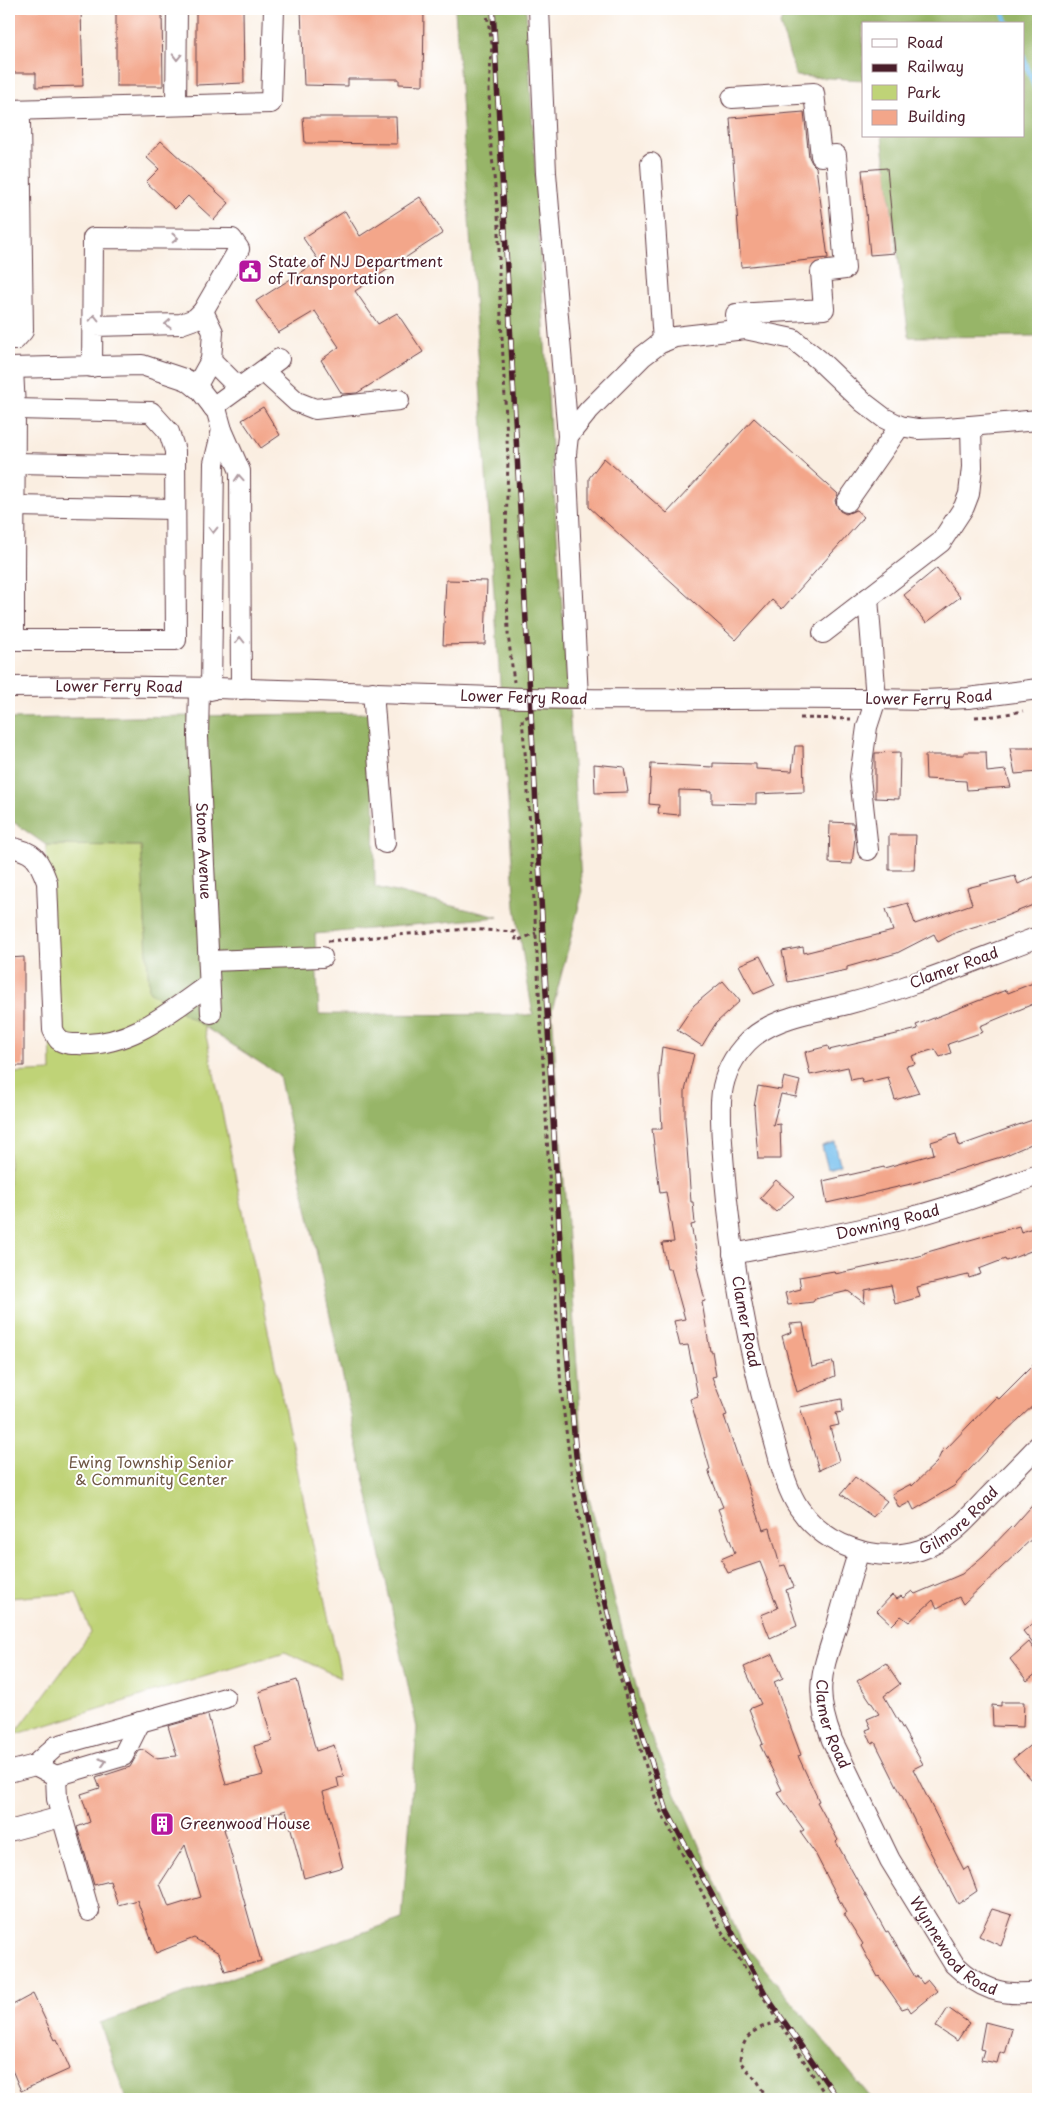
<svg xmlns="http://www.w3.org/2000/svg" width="1047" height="2108" font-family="'Playpen Sans',sans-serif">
  <rect width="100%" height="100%" fill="#fff"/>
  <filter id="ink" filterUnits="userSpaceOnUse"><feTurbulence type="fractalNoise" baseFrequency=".02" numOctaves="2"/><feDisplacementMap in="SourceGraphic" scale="10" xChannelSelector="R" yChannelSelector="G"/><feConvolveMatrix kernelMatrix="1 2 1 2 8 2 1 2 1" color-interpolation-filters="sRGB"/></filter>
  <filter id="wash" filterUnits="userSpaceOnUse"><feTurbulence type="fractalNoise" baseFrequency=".0096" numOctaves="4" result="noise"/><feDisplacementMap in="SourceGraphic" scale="20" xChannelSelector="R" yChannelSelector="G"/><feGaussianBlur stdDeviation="1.12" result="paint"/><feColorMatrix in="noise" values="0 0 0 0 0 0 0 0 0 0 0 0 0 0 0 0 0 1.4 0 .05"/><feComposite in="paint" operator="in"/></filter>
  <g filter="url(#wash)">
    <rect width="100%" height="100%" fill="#faeee1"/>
    <!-- green -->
    <path fill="#bfd377" stroke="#847951" d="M46,845L141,846L153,993L204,1026L341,1678L285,1652L14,1735L91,1633L76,1593L9,1598V1073L51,1071Z"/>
    <!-- forest -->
    <path fill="#97b568" stroke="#706a4a" d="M455,9H526L551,448L582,894L552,1011L585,1481L646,1726L741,1940L872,2099H126L100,2023L402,1919L417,1728L279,1075L149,991L141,846L46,845L9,819V719L373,713L375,887L498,917L315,934L319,1014L533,1015L515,907Z
      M785,9H1038V336L909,337L882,136H1023V24H863V80L796,76L780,24Z"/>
    <!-- water -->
    <path fill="#75bfee" stroke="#606f8c" d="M835,1142L840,1165L828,1169L822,1146Z"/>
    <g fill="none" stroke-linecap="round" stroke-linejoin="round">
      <!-- stream -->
      <path stroke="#75bfee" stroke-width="5" d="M999,9L1002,11L1008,24
        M1023,56L1038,97"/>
    </g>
    <g id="blocks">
      <!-- building -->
      <path fill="#f3a68a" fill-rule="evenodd" d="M9,9H81L83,86L36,87V73H9Z
        M116,9H162L163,86H116Z
        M196,9H243L244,83L196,85Z
        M301,9L398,10V9H424L423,85L399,84V79H348V86L304,85Z
        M804,112L809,157L812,163L816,167L828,258L741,267L730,118Z
        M303,117H396L397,144L305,143Z
        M161,141L229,203L214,220L188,196L175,209L146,182L159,169L146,157Z
        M887,168L895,253L870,255L862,170Z
        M420,197L443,233L355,291L378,324L397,313L423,352L357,393L342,394L321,360L339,347L315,311L278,333L256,301L319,261L303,238L345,211L360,236Z
        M263,407L280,435L261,448L242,420Z
        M754,418L838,494L835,501L840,511L846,514L856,510L864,517L782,609L772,600L736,640L589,507V478L604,458L667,513Z
        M937,568L960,597L926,623L904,595Z
        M446,580L487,581L485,644L443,645Z
        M795,746H803L804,792L756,794V804L712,803V791L679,790V815L658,813L659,805L649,804L651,764L713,767V763L756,764V769L792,771Z
        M1010,748H1038V772L1015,774Z
        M900,752L899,799L875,798V753Z
        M964,752H986L987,772L1006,770L1011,787L967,790L966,781L926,779L925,755H964Z
        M594,764L624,767L628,792L595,793Z
        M830,822L853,823L855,838L852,864L829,863Z
        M889,835H916L914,870H889Z
        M1038,875V903L996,920L957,932L938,942L934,934L897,953L847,967V970L788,982L782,951L803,947L804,953L893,931L886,909L908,903L915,924L972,904L967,888L1015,876L1018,884Z
        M760,956L775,985L754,994L739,965Z
        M24,957V1066H9V958Z
        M723,981L740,1001L716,1023L702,1046L677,1030L694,1005Z
        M1038,981V1002L980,1026L983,1032L948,1044L951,1053L940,1057L935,1049L912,1056L915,1064L906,1066L919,1093L895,1100L888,1077L863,1083L861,1078L851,1080L848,1067L810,1075L805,1052L828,1046L829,1050L918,1029L916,1025L1006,990L1008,993Z
        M662,1047L694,1054L685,1091V1121L691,1202H693L695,1224L691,1225L699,1267H697L705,1301L702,1302L710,1351H712L716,1376L712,1377L727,1415L724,1416L763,1530L770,1528L780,1566L785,1565L794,1587L786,1590L797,1626L770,1638L761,1615L778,1608L760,1562L728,1573L721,1559L735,1553L718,1509L723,1507L708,1470L710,1469L690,1399L698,1396L688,1345L680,1346L674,1321L685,1319L671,1269H667L662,1243L674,1242L666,1192L660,1193L652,1129H662L659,1074Z
        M784,1077L800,1081L796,1097L781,1094L773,1125L780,1124L781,1159H758L754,1107L758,1086L781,1090Z
        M1038,1118V1141L1004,1156L911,1184L827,1203L823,1181L884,1167V1168L934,1154L931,1142L956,1134L959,1146Z
        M776,1180L794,1196L776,1212L760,1198Z
        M1019,1226L1021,1232L1038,1226V1248L1006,1261L1005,1259L979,1269L981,1274L969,1278L968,1275L917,1287L920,1297L895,1304L891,1285L865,1290L864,1303L848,1291L815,1299L813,1302L788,1305L785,1293L801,1289L799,1277L834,1271L835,1274L924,1255V1253Z
        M803,1323L812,1367L833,1362L835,1376L797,1392L782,1336L792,1332L790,1324Z
        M1038,1360V1401L1002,1435L954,1486L914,1510L910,1502L899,1508L892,1494L911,1484L912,1486L937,1462L944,1447L946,1449L996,1397L999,1399Z
        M842,1399L843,1412L836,1413L839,1425L830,1427L839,1461L819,1470L800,1407Z
        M855,1477L887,1501L873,1517L841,1494Z
        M1038,1499V1533L963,1604L959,1597L937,1608L933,1600L909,1622L901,1616L892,1625L877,1611L892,1595L897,1599L901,1596L903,1598L912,1591L915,1594L962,1574L984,1555L1012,1526L1013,1527Z
        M1038,1620V1650L1023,1631Z
        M1029,1642L1038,1655V1672L1027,1681L1010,1659Z
        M773,1654L783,1678L774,1682L801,1755L798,1756L819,1801L817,1802L838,1840L836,1842L886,1932L888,1931L915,1977L917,1976L923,1984L928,1980L937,1991L911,2012L908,2007L902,2009L879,1976L878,1977L861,1946L863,1944L844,1914L846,1913L815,1853L800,1832L804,1830L777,1792L782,1790L760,1745L763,1744L749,1709L761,1704L744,1667Z
        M886,1663L900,1684L884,1696L923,1764L913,1769L964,1870L968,1867L977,1891L958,1904L925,1842L875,1742L872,1744L866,1730L871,1728L867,1719L879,1714L857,1681Z
        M297,1680L316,1751L334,1745L344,1777L337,1778L339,1787L323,1792L343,1867L304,1878L286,1810L224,1829L261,1961L225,1971L219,1953L194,1938L156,1953L137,1900L118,1905L110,1881L94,1885L77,1827L90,1822L81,1794L100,1788L96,1778L130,1767L139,1751L144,1750L155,1758L177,1756L168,1726L208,1715L226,1785L263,1775L254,1746L272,1741L259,1692ZM185,1845L201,1897L169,1907L160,1884Z
        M1001,1702H1024L1023,1727L993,1726L992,1705L1001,1706Z
        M1038,1739V1773L1031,1780L1013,1759Z
        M992,1909L1012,1915L1001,1946L979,1936Z
        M33,1994L55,2040L57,2039L70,2069L21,2091L9,2063V2007Z
        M948,2008L969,2023L957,2041L936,2027Z
        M985,2022L1012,2029L1005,2054L1000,2052L997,2063L981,2060L984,2050L980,2049Z"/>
    </g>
  </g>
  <g filter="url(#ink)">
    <use href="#blocks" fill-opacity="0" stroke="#643e46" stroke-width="1"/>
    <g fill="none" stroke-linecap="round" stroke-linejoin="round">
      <!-- minor casing -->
      <g stroke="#643e46" stroke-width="22">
        <g id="minor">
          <path d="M539,9L546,173L568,436"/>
          <path d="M732,98L814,93L821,156L836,155L845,269L821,272L824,309L736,314L737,330"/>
          <path d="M176,105L177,9"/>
          <path d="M9,110L271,103L274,9"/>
          <path d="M9,110L20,121L23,331L15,340H9"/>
          <path d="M651,163L663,342"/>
          <path d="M203,311L213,332L211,360"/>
          <path d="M92,367L93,238L232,239L239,249L203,311L195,319L181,324L94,326"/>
          <path d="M9,368L142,365L187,380L200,390L217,412L222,430L240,471L241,689"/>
          <path d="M263,371L297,402L315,409L399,400"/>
          <path d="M196,387L211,360L239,388"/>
          <path d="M213,407L279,359"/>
          <path d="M15,463L175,466"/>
          <path d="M847,502L900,426"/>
          <path d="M14,506L175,509"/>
          <path d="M9,575H14V640H176L175,451L169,432L151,412L15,409L13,368"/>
          <path d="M14,575L15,409"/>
          <path d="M868,598L876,699L867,727L860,777L868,850"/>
          <path d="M823,633L941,542L964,507L969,494L972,467L971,426"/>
          <path id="s1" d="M9,687C182,684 355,693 528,698C660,702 792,696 924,700L968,698L1038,689"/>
          <path id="s2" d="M199,689L198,737L211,1013"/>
          <path d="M211,690L214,463L222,430"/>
          <path d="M373,692L385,843"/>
          <path d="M578,698L566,454L568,436L589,410L643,356L660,343L675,337L745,329L793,339L819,360L863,402L884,418L900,426L918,429L947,428L1038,420"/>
          <path d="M9,847C34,851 38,858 47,882L53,1030C55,1033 57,1038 59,1040C64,1044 72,1044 78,1044C129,1047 170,1012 209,984"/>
          <path id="s3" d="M1038,937C997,952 957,969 915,983C893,991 870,998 847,1004C811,1013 768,1017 743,1047C730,1062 722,1082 721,1102C720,1134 724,1168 727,1200C735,1280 750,1358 773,1436C780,1460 785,1487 799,1508C825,1546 875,1564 920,1550C949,1541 968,1518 988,1497C1005,1480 1022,1463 1038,1446"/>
          <path d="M209,961L322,957"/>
          <path id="s4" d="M733,1254C792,1242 853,1233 912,1217C955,1206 997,1190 1038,1175"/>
          <path id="s5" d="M859,1551C851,1575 844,1600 837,1625C822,1672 813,1690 832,1740L890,1860L954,1964C980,1989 1002,1997 1038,1992"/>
          <path d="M35,1765L56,1776L57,1799L89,1911"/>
          <path d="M9,1772L35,1765L56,1746L225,1698"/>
          <path d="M56,1776L123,1756L140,1722"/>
          <path d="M9,1831L61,1817"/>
        </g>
      </g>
      <!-- path -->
      <path stroke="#643e46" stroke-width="3" stroke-dasharray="4 4" stroke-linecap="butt" d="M486,9L492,44L489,88L490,136L499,226V276L508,460L506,532L508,634L514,682
        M529,716L522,719L527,774L561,1390L573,1486L592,1582L657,1804L721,1930L828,2099
        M975,717L995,716L1023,711
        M800,718L851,719
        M328,941L467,929L515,932L516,941L536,933
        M767,2099L758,2082L740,2062C741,2036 755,2027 779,2022"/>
      <!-- minor -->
      <use href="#minor" stroke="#fff" stroke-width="20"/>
      <!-- rail casing -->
      <g stroke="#4a1f2b" stroke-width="5.5">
        <path id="rail" d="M493,9L550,1066L565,1329L576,1456L601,1583L619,1659L667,1811L767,1997L838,2099"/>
      </g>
      <!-- rail -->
      <use href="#rail" stroke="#fff" stroke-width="4" stroke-dasharray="11" stroke-linecap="butt"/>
    </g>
    <!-- one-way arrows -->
    <defs><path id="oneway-chevron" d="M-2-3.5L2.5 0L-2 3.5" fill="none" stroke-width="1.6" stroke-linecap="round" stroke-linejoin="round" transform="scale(1.25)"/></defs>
    <g stroke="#ae9aa0">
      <use href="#oneway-chevron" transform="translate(177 57) rotate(91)"/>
      <use href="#oneway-chevron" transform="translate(175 238) rotate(-1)"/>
      <use href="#oneway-chevron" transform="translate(94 318) rotate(-91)"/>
      <use href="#oneway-chevron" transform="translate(168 324) rotate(177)"/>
      <use href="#oneway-chevron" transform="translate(239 478) rotate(-94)"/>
      <use href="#oneway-chevron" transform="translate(213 530) rotate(91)"/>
      <use href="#oneway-chevron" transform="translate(240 640) rotate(-90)"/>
      <use href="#oneway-chevron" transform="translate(103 1762) rotate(-17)"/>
    </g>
  </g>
  <!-- icons -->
  <defs>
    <g id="civic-square" transform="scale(1.25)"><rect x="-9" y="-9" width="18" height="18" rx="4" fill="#b5179e" stroke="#fff"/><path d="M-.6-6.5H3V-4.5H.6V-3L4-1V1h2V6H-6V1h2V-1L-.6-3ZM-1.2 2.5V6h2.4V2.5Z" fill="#fff"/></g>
    <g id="building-square" transform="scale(1.25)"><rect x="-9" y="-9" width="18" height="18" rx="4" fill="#b5179e" stroke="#fff"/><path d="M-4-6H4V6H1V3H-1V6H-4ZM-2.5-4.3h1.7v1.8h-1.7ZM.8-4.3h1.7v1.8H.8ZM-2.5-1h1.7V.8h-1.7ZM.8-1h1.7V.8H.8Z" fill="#fff"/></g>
  </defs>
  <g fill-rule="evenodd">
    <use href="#civic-square" x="250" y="271"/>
    <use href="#building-square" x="162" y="1824"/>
  </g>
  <g text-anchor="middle" stroke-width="4" stroke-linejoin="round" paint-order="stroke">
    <!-- poi labels -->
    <g font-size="15" fill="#4a1f2b" stroke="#fff" text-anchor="start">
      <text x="268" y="267">State of NJ Department<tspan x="268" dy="17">of Transportation</tspan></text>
      <text x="180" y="1829">Greenwood House</text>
    </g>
    <!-- street labels -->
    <g font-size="15" fill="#4a1f2b" stroke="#fff">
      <text dy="5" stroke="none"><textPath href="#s1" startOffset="110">Lower Ferry Road</textPath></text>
      <text dy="5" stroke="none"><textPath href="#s1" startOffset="515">Lower Ferry Road</textPath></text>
      <text dy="5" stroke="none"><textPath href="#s1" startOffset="920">Lower Ferry Road</textPath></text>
      <text dy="5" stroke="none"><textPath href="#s2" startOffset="162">Stone Avenue</textPath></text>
      <text transform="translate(954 968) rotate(-20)" y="5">Clamer Road</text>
      <text dy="5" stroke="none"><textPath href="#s4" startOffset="158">Downing Road</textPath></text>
      <text dy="5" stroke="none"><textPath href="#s3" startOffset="599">Clamer Road</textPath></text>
      <text dy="5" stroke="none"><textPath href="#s3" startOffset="979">Gilmore Road</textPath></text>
      <text dy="5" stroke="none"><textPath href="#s5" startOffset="180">Clamer Road</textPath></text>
      <text dy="5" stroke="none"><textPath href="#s5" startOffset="438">Wynnewood Road</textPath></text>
    </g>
    <!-- park labels -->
    <g font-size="15" fill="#6d5542" stroke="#fff">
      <text x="151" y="1468">Ewing Township Senior<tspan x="151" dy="17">&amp; Community Center</tspan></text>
    </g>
  </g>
  <!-- margin -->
  <rect width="1047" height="2108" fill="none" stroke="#fff" stroke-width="30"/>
  <!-- legend -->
  <rect x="862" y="22" width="162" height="115" fill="#ffffff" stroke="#b7a5aa"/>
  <rect x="872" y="39" width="25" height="8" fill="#ffffff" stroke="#b7a5aa"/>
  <text x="907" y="48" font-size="15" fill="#4a1f2b">Road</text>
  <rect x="872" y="64" width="25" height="8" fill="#4a1f2b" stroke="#b7a5aa"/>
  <text x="907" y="72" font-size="15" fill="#4a1f2b">Railway</text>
  <rect x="872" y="85" width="25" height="15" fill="#bfd377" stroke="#b7a5aa"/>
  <text x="907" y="98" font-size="15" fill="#4a1f2b">Park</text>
  <rect x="872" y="110" width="25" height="15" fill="#f3a68a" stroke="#b7a5aa"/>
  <text x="907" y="122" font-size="15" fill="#4a1f2b">Building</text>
</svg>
